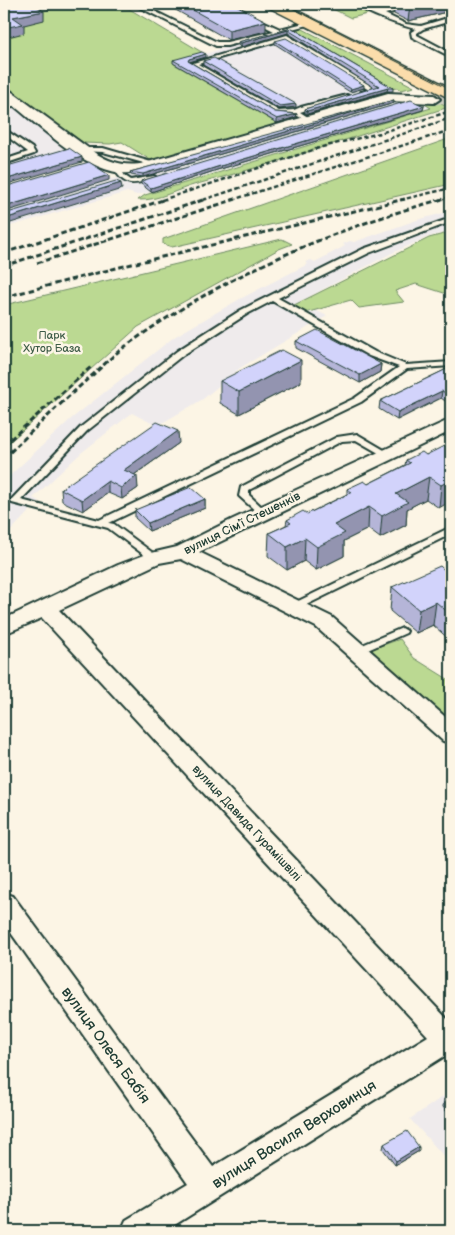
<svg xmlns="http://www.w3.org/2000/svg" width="455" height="1235" font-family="'Balsamiq Sans',sans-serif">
  <rect width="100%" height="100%" fill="#fcf5e5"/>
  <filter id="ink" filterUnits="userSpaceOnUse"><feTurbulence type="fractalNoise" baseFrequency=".02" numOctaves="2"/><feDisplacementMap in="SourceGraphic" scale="10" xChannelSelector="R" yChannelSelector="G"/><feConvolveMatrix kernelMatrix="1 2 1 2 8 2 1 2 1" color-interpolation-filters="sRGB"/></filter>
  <g filter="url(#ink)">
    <!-- built -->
    <path fill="#efebec" d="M290,29L394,92L280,125L173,63Z
      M384,101H397L415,105L422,103L430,108L151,192L137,195L127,192L4,228V192L105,174L112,179L122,177Z
      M4,106L15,107L84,159L4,183Z
      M451,211V231L428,237L390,254L299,302L327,316L240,368L203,399L157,426L132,413L81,453L33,498L39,501L4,538V481L71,419L174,337L238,300L308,264L305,262L311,260L315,262L345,246L343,244L350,241L354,242L417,220Z
      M451,1091V1164L410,1119Z"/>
    <!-- green -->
    <path fill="#bbd992" stroke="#6d8b63" d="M4,4L35,12L77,4H121L205,54L174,64L280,125L152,161L122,142L110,144L84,143L4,87Z
      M323,4H353L371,13L351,18Z
      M299,27L414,87L401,90L397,88L390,89L290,29Z
      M437,101L449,107C365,133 282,162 197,184C178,189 158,201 138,200L145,195L431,108L423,103Z
      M451,138V184L172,247L163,244V239Z
      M451,232V298L447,294L416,284L395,291L404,302L359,308L351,300L302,314L286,309L429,238Z
      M282,239L292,244L279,249L138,327L4,447V305Z
      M400,639L414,658L451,681V721L366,651Z"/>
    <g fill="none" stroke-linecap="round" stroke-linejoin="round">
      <!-- street-tunnel -->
      <path stroke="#d0d0c2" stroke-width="12" stroke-dasharray="12 6" stroke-linecap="butt" d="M434,99L451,95"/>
      <!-- lane casing -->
      <g stroke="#1f3d34" stroke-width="4">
        <path id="lane" d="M133,4H140L217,42H227L274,31L252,20V18L254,17L280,29L312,21L315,23L227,46H216Z
          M354,4C364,3 372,12 381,12C397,11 413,4 429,4L385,14L406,24L421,26L451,17V21L423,29L417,33V35L451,53V57L412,37L411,32L416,29C398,25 369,14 354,4Z
          M287,35L376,89L377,90L361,94V92L369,90L286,39L198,64L279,111L294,110L301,107L347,95L350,97L300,112L311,119L312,120L309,122L294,114H276L190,64Z
          M20,101L23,103L22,104L4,108V104Z
          M4,129L32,148L35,153L34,154L4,164V160L28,152L4,134Z
          M82,148H103L158,164L155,166L103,152L80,151L79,150Z
          M115,167H119L125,176L131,180L154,176L157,178L154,180C134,183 125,189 114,168Z
          M451,218V222L369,253L278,298L375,352L406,365L451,362V366L407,369L361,402L109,523L114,524L157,556L159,558L157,560H151L108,528L12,503L10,501L81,427L177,351L241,310L363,249ZM272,301L369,356L399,367L355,398L99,520L21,500L87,431L183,355L247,314Z
          M357,434L391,454L390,456H384L356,440L342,441L249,490V495L265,510L267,512L265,514H259L239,496L241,487L337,437Z
          M451,527V534L298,609L294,610L289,607L290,605Z
          M402,628L407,631L406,633L361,653L357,654L352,651L353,649Z"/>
      </g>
      <!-- street casing -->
      <g stroke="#1f3d34" stroke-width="4">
        <path id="street" d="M4,88L8,89L95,153C112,163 126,167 145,163L388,93L434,95L440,99L434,103L389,101L155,168C144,171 132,174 121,173C80,168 36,122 4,98Z
          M451,419V431L199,552L332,617L451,722V743L443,741L316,627L181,559L159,563L59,610L451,1023V1052L165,1231H121L126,1220L188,1183L4,923V893L13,896L213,1167L428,1036L42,618L4,634V619L118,565L147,554L177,547L233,519Z"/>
      </g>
      <!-- primary casing -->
      <g stroke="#1f3d34" stroke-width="3">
        <path id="primary" d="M266,4H284L451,88V99L268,7Z"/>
      </g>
      <!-- lane -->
      <use href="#lane" fill="#fcf5e5" fill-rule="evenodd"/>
      <!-- street -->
      <use href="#street" fill="#fcf5e5" fill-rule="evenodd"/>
      <!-- primary -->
      <use href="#primary" fill="#fbddab" fill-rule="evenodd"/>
      <!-- tram -->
      <path stroke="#1f3d34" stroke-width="1" d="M284,4L451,89"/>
      <!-- rail-far1 -->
      <path stroke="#1f3d34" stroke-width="2.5" stroke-dasharray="4.5 2.5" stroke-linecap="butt" d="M162,200L322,147L380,133L451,111
        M203,200L451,118
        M232,200L451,130
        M400,200L451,188
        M439,200L451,197"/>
      <!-- rail -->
      <path stroke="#1f3d34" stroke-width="3" stroke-dasharray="5.5 3" stroke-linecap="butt" d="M4,253L166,199
        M37,263L236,199
        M4,266L206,199
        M4,297L132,264L405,199
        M4,445L92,366
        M4,458C32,431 60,404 89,378C101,368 111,357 123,348C220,277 329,230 443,199"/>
    </g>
    <!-- wall -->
    <path fill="#b5b5d8" stroke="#1f3d34" d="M165,4H234L266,31L229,40Z
      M373,4H451V11L408,21L394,14V8L385,10Z
      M292,28L393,88V91H387L307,114L305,113V109L375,88L288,33L241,47L238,45V42Z
      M275,41L364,88L350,92L275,44Z
      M206,57L190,62L275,112L297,114L296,117L277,123L173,63V60Z
      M203,61L296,107L279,109L203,65Z
      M394,103L143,177L131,175L130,172Z
      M424,106L423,110L217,170L151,192L141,184V181Z
      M296,341L381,364L380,372L360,383L296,348Z
      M451,367V405L441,398L397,420L379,409L380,401Z
      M220,381L301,382L239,414L220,403Z
      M179,443L134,475L138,488L122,499L108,493L83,511L62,501L61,489Z
      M450,445L439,508L426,499L407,509L406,525L380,538L368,529L344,541V556L316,570L304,561L287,570L268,556L269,533L286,525L287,520L307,514L347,494V489L368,484L405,465L406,460L426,455Z
      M205,499V508L149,531L135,518V510Z
      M451,576V641L433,625L416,633L390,611L392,587Z
      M451,1094V1117L443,1107L444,1099Z
      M384,1144L419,1151L395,1165L383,1149Z"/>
    <!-- shaded-wall -->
    <path fill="#9394b0" stroke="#1f3d34" d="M24,4H46L24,8Z
      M385,4H394V8L385,10Z
      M407,4H451V11L408,21L410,5Z
      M44,11V20L24,25V33L4,38V28L13,17Z
      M266,21V31L229,40V30Z
      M288,30V33L241,47V43Z
      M206,54V57L189,62L188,61L189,59Z
      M364,85V88L350,92L351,89Z
      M388,88L387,91L307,114V111Z
      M394,100V103L143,177V174Z
      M296,104V107L279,109L280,106Z
      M424,106L423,110L217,170L151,192V188L217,167Z
      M297,114L296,117L277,123V119Z
      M82,157V162L4,185V180Z
      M109,175V180L4,212V207Z
      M121,183L122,189L4,225V219Z
      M301,360V382L239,414V392Z
      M381,364L380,372L360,383V375Z
      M442,391L441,398L397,420L398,412Z
      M178,431L179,443L124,482V470Z
      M137,476L138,488L122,499L121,488Z
      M429,477L426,499L407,509L406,525L380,538L382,516L396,494Z
      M451,478V501L439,508L441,485Z
      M108,481V493L83,511L82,500Z
      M205,499V508L149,531L148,523Z
      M369,507L368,529L344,541V556L316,570L317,547L334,525Z
      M305,538L304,561L287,570V547Z
      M8,593L10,605L4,608V595Z
      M436,602L433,625L416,633L419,610Z
      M419,1147V1151L395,1165L396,1161Z"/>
    <!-- building -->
    <path fill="#d2d3fb" stroke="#1f3d34" d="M4,4H32L44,11L13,17L23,24L4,28Z
      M182,4H234L266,21L229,30Z
      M292,28L393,88H388L307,111L305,109L379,86L288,30L241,43L238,42Z
      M286,38L364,85L351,89L275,41Z
      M202,52L206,54L189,59L188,61L275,112L297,114L277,119L173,60Z
      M214,58L296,104L280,106L203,61Z
      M394,100L143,174L130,172Z
      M411,100L424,106L217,167L151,188L141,181Z
      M69,148L82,157L4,180V167Z
      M89,162L109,175L4,207V187Z
      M116,181L121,183L4,219V214Z
      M317,330L381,364L360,375L296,341Z
      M282,350L301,360L239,392L220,381Z
      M451,367V396L442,391L398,412L380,401Z
      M157,422L178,431L124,470L137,476L121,488L108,481L82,500L61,489Z
      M448,444L450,445L451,444V480L441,485L429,477L396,494L408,502L382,516L369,507L334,525L345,533L317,547L305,538L287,547L269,533L291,523L287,520L303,511L307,514L352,492L347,489L364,481L368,484L410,463L406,460L422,452L426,455Z
      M191,487L205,499L148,523L135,510Z
      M440,566L451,576V615L436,602L419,610L392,587Z
      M4,588L8,593L4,595Z
      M451,1094V1107L444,1099Z
      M407,1131L419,1147L396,1161L384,1144Z"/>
  </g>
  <g text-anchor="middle" stroke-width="5" stroke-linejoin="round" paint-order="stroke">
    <!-- far-park labels -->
    <g font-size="11" fill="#3e5c47" stroke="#fcf5e5">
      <text x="52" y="339">Парк<tspan x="52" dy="13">Хутор База</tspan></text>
    </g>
    <!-- street labels -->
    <g font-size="12" fill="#1f3d34" stroke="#fcf5e5">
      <text transform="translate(242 523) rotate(-26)" y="4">вулиця Сімʼї Стешенків</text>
      <text transform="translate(247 823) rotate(47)" y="4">вулиця Давида Гурамішвілі</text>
    </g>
    <!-- near-street labels -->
    <g font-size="15" fill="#1f3d34" stroke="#fcf5e5">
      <text transform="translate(106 1045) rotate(54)" y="5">вулиця Олеся Бабія</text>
      <text transform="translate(294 1134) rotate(-32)" y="5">вулиця Василя Верховинця</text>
    </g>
  </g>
  <!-- margin -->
  <rect width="455" height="1235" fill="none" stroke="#fcf5e5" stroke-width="20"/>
  <rect x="10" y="10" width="435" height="1215" fill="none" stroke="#1f3d34" stroke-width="2" filter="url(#ink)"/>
</svg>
